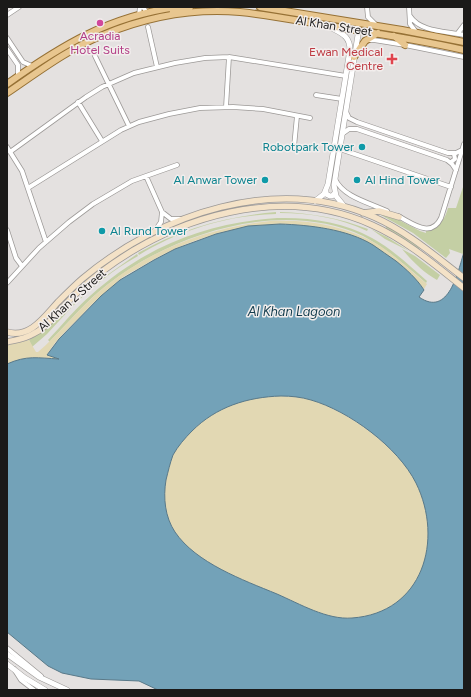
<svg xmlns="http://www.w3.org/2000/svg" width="471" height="697" font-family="Figtree,sans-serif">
  <rect width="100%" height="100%" fill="#e4e1e0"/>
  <!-- green -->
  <path fill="#c4cfa4" d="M464,184L463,254L449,249L450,253L446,258L413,233L379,214V213L399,220L420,231L426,233V231C439,226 444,222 448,208H456Z
    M276,212V214C228,215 180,230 139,255L138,253C180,229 227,216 276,212Z
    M280,212C311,213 339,218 368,229L367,231C340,218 310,213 280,213Z
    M277,218C309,217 344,222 372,238C392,249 410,266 427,281L426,283C406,266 386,248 363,236C282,198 173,233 107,285C86,301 69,322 51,340L50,342L48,340C62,325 75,309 90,296C144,247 205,223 277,218Z
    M386,226L404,236L420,248L419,249L403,238L386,228Z
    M371,229L387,237L409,251L385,239Z
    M402,249L415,256L440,275L437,280C423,272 412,261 402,249Z
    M137,254L138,256C114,269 91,288 72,307H70L103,278Z
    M68,306L71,308L47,334L32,347L29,340L43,331Z"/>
  <!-- sand -->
  <path fill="#e2d8b3" d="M270,221C307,219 345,225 377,244C395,255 411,271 427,284L424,289C413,275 399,266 385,256C377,250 368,243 360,239C351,234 340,233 330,230C267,215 200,232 144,265C136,270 126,274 118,281C106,292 92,303 81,316C69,328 55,340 47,355L59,358V359C38,358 27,355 7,364V345L29,340L36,352H38C58,335 74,314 94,296C143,252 205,228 270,221Z
    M281,396C291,396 301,397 311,400C349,412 398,447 416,483C444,540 423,613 352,618C327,620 300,604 277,594C243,580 196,563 175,532C165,517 163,497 166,480C168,472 170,463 173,455C178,446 185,438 192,431C216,407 247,397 281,396Z"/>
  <!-- water -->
  <path fill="#73a2b8" stroke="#597988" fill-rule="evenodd" d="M280,224C309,225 347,229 373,245C381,250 388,256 396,261C406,269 417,279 424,290L419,297C449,318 458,271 464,252V690H158L139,681L91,679L62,673L48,666L7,632V364C27,355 38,358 59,359L47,355L59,339L101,296L120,280L154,260L175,249L216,234L248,226ZM281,396C291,396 301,397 311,400C349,411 398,447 416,483C444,540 423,613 352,618C327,620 300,604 277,594C243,580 196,563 175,532C165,517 163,498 166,480C168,472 170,463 173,455C178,446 185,438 192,431C216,407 247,397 281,396Z"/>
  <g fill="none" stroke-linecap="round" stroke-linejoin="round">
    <!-- minor casing -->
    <g stroke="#9c9997" stroke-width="5.5">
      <path id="minor" d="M143,7L147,13
        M367,7L368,17L376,25
        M409,7L410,24L416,32
        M7,15L19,7
        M139,15L140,7
        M410,16C420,32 446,31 464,35
        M148,27L157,67
        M458,33L464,25
        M7,38L23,62L32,66
        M367,40H374L405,45L464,57
        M7,49L18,65V76
        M95,56L129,126
        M316,95L342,99
        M78,102L102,141
        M226,107L229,57
        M346,112L349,118L357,122L448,153H456L462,150
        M342,134L349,129H357L447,160L452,164L456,170
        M7,147L22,171L46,242
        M294,147L297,116
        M340,149L451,187
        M10,152L86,97L102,87L134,73L175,63L205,58L229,57L346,76
        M451,162L455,159L454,154
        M146,176L162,212L171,219H182
        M335,179C343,197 370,203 387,211
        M28,188L121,130L139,122L169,114L200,108L233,107L263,109L310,118
        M398,216C412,223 431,239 441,218L464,144
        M7,230L16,258L22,266
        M154,232L161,222L162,212
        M7,283L39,248L69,222L93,204L132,181L177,165
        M7,648L41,676
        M14,669L21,680L34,690"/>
    </g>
    <!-- tertiary casing -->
    <g stroke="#9c9997" stroke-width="6">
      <path id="tertiary" d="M326,191V194L330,196H332L335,193
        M315,201L324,194L328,184L350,50C350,35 340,33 330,27
        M344,206L336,196L334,185L358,35L357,28
        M7,654L39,677L67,690
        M7,664L25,678L45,690"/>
    </g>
    <!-- secondary casing -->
    <g stroke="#9c9997" stroke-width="7">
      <path id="secondary" d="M363,213L379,211L399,217
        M7,332C30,339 45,316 58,302C66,294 74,286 82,279C160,213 277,174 374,217C408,232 435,256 464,278
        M7,342C16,340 25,339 33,334C46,328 54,316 64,306C75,294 87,283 100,273C175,216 281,184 372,225C406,240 435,265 464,288"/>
    </g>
    <!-- primary casing -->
    <g stroke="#967135" stroke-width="8">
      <path id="primary" d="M260,7L402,30L464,42
        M173,12C177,8 185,10 190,7
        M394,36L405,45
        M354,57L365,41L378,33
        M7,84C62,45 108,17 176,7
        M7,93C38,72 68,49 103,35C146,17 193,8 240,12C270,15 300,21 330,26C375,33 420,40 464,50"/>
    </g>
    <!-- minor -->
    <use href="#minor" stroke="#fff" stroke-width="4"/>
    <!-- tertiary -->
    <use href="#tertiary" stroke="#fff" stroke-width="5"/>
    <!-- secondary -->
    <use href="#secondary" stroke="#f4e2c7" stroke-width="5.5"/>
    <!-- primary -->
    <use href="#primary" stroke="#e8c68f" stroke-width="6"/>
  </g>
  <!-- markers -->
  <circle fill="#d1479c" stroke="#f2eeed" stroke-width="1.5" cx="100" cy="23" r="4"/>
  <path fill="#e0444e" stroke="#f2eeed" stroke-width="1.5" d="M390 53h4v4h4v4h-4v4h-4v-4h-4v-4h4z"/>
  <g fill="#0f9aa8" stroke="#f2eeed" stroke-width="1.5">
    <circle cx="362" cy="147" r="4"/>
    <circle cx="265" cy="180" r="4"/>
    <circle cx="357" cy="180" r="4"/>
    <circle cx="102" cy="231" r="4"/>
  </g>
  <g text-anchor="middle" stroke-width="3" stroke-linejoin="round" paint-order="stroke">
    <!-- street labels -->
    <g font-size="12" fill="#1b1a19" stroke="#f2eeed">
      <text transform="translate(334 26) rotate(9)" y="4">Al Khan Street</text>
      <text transform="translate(72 300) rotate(-42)" y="4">Al Khan 2 Street</text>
    </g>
    <!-- hotel labels -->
    <g font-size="12" fill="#b23c85" stroke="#f2eeed">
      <text x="100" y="40">Acradia<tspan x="100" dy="14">Hotel Suits</tspan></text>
    </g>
    <!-- health labels -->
    <g font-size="12" fill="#be3a42" stroke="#f2eeed" text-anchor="end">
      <text x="383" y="56">Ewan Medical<tspan x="383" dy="14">Centre</tspan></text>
    </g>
    <!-- culture labels -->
    <g font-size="12" fill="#0d838f" stroke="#f2eeed" text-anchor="end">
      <text x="354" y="151">Robotpark Tower</text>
      <text x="257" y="184">Al Anwar Tower</text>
      <text x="365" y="184" text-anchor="start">Al Hind Tower</text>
      <text x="110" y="235" text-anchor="start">Al Rund Tower</text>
    </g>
    <!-- water labels -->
    <g font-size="13" font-style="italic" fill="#123c4d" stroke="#f2eeed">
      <text x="294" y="316">Al Khan Lagoon</text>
    </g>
  </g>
  <!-- border -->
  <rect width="471" height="697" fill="none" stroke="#1b1a19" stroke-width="16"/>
</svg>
